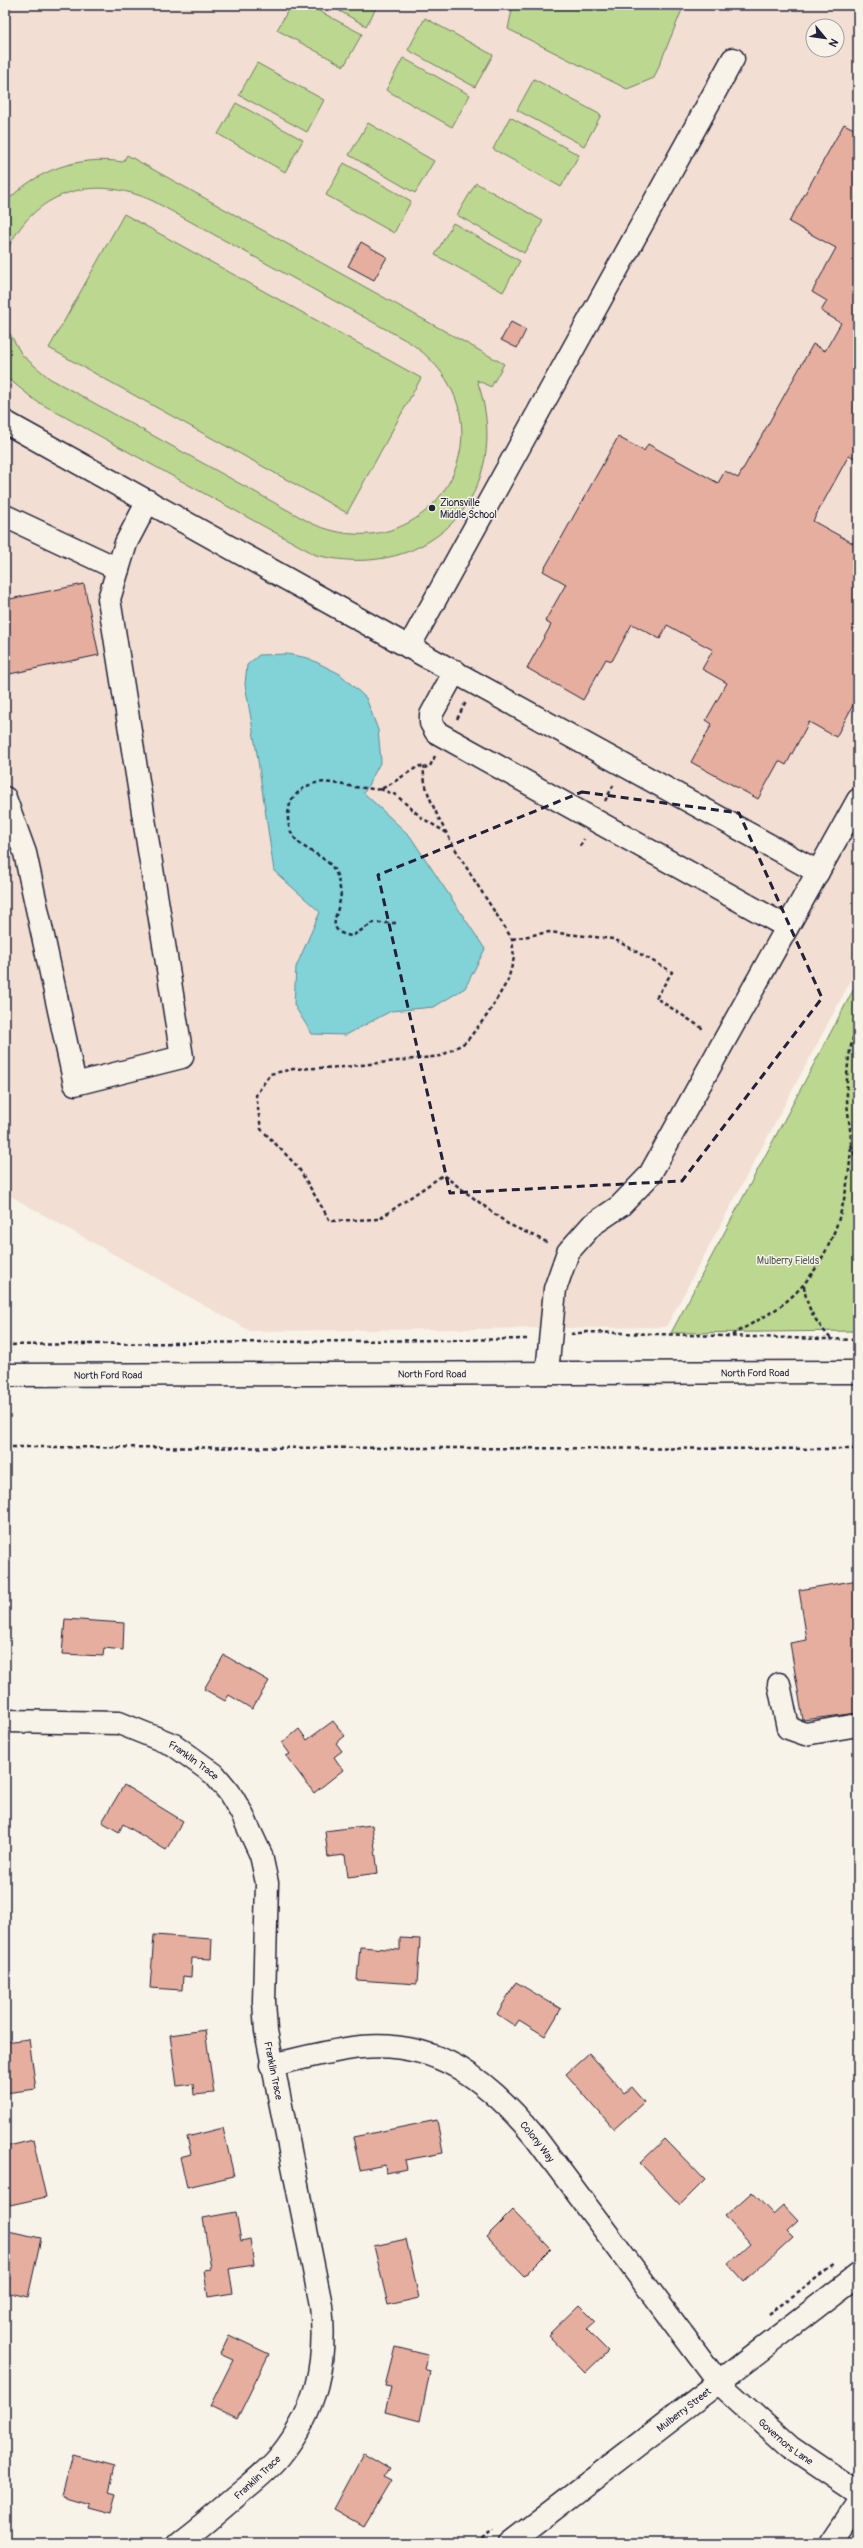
<svg xmlns="http://www.w3.org/2000/svg" width="863" height="2548" font-family="Pangolin,sans-serif">
  <rect width="100%" height="100%" fill="#f7f3e8"/>
  <filter id="ink" filterUnits="userSpaceOnUse"><feTurbulence type="fractalNoise" baseFrequency=".025" numOctaves="2"/><feDisplacementMap in="SourceGraphic" scale="8" xChannelSelector="R" yChannelSelector="G"/><feConvolveMatrix kernelMatrix="1 2 1 2 8 2 1 2 1" color-interpolation-filters="sRGB"/></filter>
  <g filter="url(#ink)">
    <!-- built -->
    <path fill="#f2ded2" fill-rule="evenodd" d="M5,5H858V967L666,1327L250,1331L5,1193ZM813,26H837V50H813Z"/>
    <!-- green -->
    <path fill="#bcd78f" stroke="#6f7c65" d="M291,5H308L362,34L344,66L277,30Z
      M329,5H378L366,26Z
      M513,5H684L654,78L627,89L508,29Z
      M425,18L493,55L475,87L408,50Z
      M403,58L470,95L452,127L386,90Z
      M257,63L324,100L307,132L239,95Z
      M534,79L601,115L584,146L517,110Z
      M236,103L303,140L285,172L218,134Z
      M510,117L579,155L561,187L493,149Z
      M368,123L434,161L415,193L349,155Z
      M127,155L504,364L491,387L477,380C517,492 431,584 316,555L36,401L5,376V325L22,355L49,378L311,523C435,578 523,419 409,342L153,201C92,173 32,191 5,255V203C36,170 78,155 123,162Z
      M344,163L411,201L394,233L326,195Z
      M476,183L543,221L524,253L457,215Z
      M124,214L421,378L347,513L49,348Z
      M453,223L520,261L503,292L435,255Z
      M858,981V1331L671,1333Z"/>
    <!-- water -->
    <path fill="#81d3d7" stroke="#5b8c99" d="M287,654L308,658L340,674L366,698L378,730L381,761L364,793L410,836L485,949L465,988L434,1007L391,1011L346,1035L312,1034L294,1005L296,967L320,912L274,871L257,754L245,684L247,665L259,655Z"/>
    <!-- building -->
    <path fill="#e6ae9e" stroke="#22223b" d="M844,124L858,131V460L849,455L813,521L858,546V696L836,737L809,722L786,765L779,761L758,799L691,762L712,724L706,720L727,683L702,669L713,650L667,625L660,639L632,624L612,661L606,659L583,700L527,668L551,625L545,621L566,584L543,571L618,437L644,451L648,444L718,483L725,471L738,478L813,344L825,351L841,323L821,311L827,301L812,292L836,248L789,222Z
      M361,242L387,257L374,280L348,266Z
      M511,322L526,330L517,348L501,340Z
      M84,584L99,655L5,675V600Z
      M858,1580V1713L803,1720L790,1643L807,1640L799,1590Z
      M65,1619L124,1623L123,1650L104,1648L103,1656L62,1654Z
      M224,1655L269,1681L252,1709L229,1695L225,1701L204,1689Z
      M333,1721L345,1736L336,1743L342,1751L334,1757L343,1770L314,1793L286,1756L290,1754L282,1743L299,1729L307,1740Z
      M124,1785L183,1821L166,1850L123,1824L119,1832L102,1822Z
      M372,1825L378,1873L348,1877L345,1855L328,1857L325,1831Z
      M154,1935L212,1939L211,1959L192,1958L191,1977L183,1976L182,1990L150,1988Z
      M400,1938L420,1939L417,1984L357,1980L360,1947L400,1950Z
      M516,1982L561,2009L545,2036L519,2020L515,2026L497,2014Z
      M205,2030L214,2093L194,2095L193,2084L177,2086L170,2035Z
      M29,2039L36,2089L5,2093V2042Z
      M589,2053L624,2093L631,2087L644,2102L614,2129L566,2074Z
      M437,2120L443,2153L405,2160L407,2169L386,2173L385,2165L360,2170L353,2137Z
      M223,2128L234,2176L187,2187L180,2157L191,2154L187,2137Z
      M665,2139L705,2180L680,2205L640,2163Z
      M33,2140L46,2197L10,2205L5,2184V2147Z
      M752,2192L773,2214L783,2205L798,2221L787,2231L793,2237L744,2282L728,2264L750,2244L725,2216Z
      M513,2210L551,2249L524,2276L486,2237Z
      M236,2212L241,2241L250,2239L254,2265L229,2269L233,2293L208,2297L204,2270L211,2269L203,2218Z
      M8,2231L41,2238L28,2297L5,2292V2247Z
      M406,2239L419,2298L388,2305L374,2246Z
      M579,2305L596,2322L587,2330L608,2351L585,2373L548,2335Z
      M229,2335L269,2354L237,2419L210,2406L233,2360L220,2354Z
      M395,2347L428,2355L424,2369L430,2371L420,2421L385,2412L391,2387L385,2386Z
      M364,2453L389,2468L383,2477L391,2481L364,2526L334,2509Z
      M73,2455L115,2466L109,2492L116,2494L111,2514L88,2508L89,2504L62,2496Z"/>
    <g fill="none" stroke-linecap="round" stroke-linejoin="round">
      <!-- minor casing -->
      <g stroke="#22223b" stroke-width="25">
        <g id="minor">
          <path d="M5,422L409,647L818,872"/>
          <path d="M5,516L118,569"/>
          <path d="M409,647L733,59"/>
          <path d="M455,671L431,715V723L436,732L787,927"/>
          <path d="M5,798L25,853L75,1084L182,1057L109,599L126,543L148,501"/>
          <path d="M547,1373L555,1289L568,1252L592,1225L620,1206L649,1176L858,800"/>
          <path d="M779,1684L788,1728L805,1734L858,1725"/>
          <path id="s1" d="M5,1721L119,1723L174,1745L214,1774L229,1792L241,1812L261,1855L267,1883L264,2001L266,2031L321,2305C327,2361 317,2410 280,2456C267,2472 249,2485 233,2499C215,2514 198,2529 179,2543"/>
          <path id="s2" d="M271,2065C300,2059 331,2050 361,2047C438,2040 489,2081 535,2137L719,2383L790,2447L858,2493"/>
          <path id="s3" d="M510,2543L858,2275"/>
          <path d="M831,2543L858,2503"/>
        </g>
      </g>
      <!-- major casing -->
      <g stroke="#22223b" stroke-width="25">
        <g id="major">
          <path id="s4" d="M5,1375L858,1372"/>
        </g>
      </g>
      <!-- path -->
      <path stroke="#22223b" stroke-width="2.5" stroke-dasharray="4 3" stroke-linecap="butt" d="M457,719L466,702
        M435,756L430,766L424,768C419,804 491,904 512,939L514,958L508,980L488,1014L466,1042L441,1056L344,1067L293,1069L270,1074L256,1095L261,1129L298,1167L330,1221L379,1219L443,1175L508,1224L549,1243
        M380,789L396,795L422,818L447,833
        M605,801L614,784
        M580,846L584,839
        M396,923H373L352,936C325,932 337,917 340,900C342,893 339,885 338,879C331,849 290,855 288,819C288,813 289,803 293,798C316,770 338,788 368,788C372,789 377,790 380,789C392,785 407,772 420,766L424,768
        M512,939L549,932L614,939L672,972L656,998L705,1030
        M851,1145L858,1163
        M804,1286C807,1310 816,1322 832,1340
        M571,1334L587,1332L858,1340
        M732,1335C750,1324 772,1314 788,1300C832,1262 849,1201 851,1144C851,1129 847,1112 847,1096C846,1070 849,1047 858,1022
        M5,1345L530,1339
        M5,1447L858,1449
        M852,2254L858,2250
        M769,2314L835,2264
        M475,2543L492,2530"/>
      <!-- minor -->
      <use href="#minor" stroke="#f7f3e8" stroke-width="22"/>
      <!-- major -->
      <use href="#major" stroke="#f7f3e8" stroke-width="22"/>
    </g>
  </g>
  <!-- marked area -->
  <path fill="none" stroke="#22223b" stroke-width="3" stroke-dasharray="8 5" stroke-linejoin="round" d="M582,792L739,813L822,998L682,1181L450,1193L378,875Z"/>
  <!-- markers -->
  <circle fill="#22223b" stroke="#f7f3e8" stroke-width="1.5" cx="432" cy="508" r="4"/>
  <g text-anchor="middle" stroke-width="3" stroke-linejoin="round" paint-order="stroke">
    <!-- poi labels -->
    <g font-size="10" fill="#22223b" stroke="#f7f3e8" text-anchor="start">
      <text x="440" y="506">Zionsville<tspan x="440" dy="12">Middle School</tspan></text>
    </g>
    <!-- park labels -->
    <g font-size="10" fill="#505854" stroke="#f7f3e8">
      <text x="788" y="1264">Mulberry Fields</text>
    </g>
    <!-- street labels -->
    <g font-size="10" fill="#22223b" stroke="#f7f3e8">
      <text dy="4" stroke="none"><textPath href="#s4" startOffset="427">North Ford Road</textPath></text>
      <text dy="4" stroke="none"><textPath href="#s4" startOffset="750">North Ford Road</textPath></text>
      <text dy="4" stroke="none"><textPath href="#s4" startOffset="103">North Ford Road</textPath></text>
      <text dy="4" stroke="none"><textPath href="#s1" startOffset="198">Franklin Trace</textPath></text>
      <text dy="4" stroke="none"><textPath href="#s1" startOffset="534">Franklin Trace</textPath></text>
      <text dy="4" stroke="none"><textPath href="#s2" startOffset="302">Colony Way</textPath></text>
      <text dy="4" stroke="none"><textPath href="#s3" startOffset="219">Mulberry Street</textPath></text>
      <text dy="4" stroke="none"><textPath href="#s2" startOffset="693">Governors Lane</textPath></text>
      <text transform="translate(257 2477) rotate(-43)" y="4">Franklin Trace</text>
    </g>
  </g>
  <!-- margin -->
  <rect width="863" height="2548" fill="none" stroke="#f7f3e8" stroke-width="20"/>
  <rect x="10" y="10" width="843" height="2528" fill="none" stroke="#22223b" stroke-width="1.5" filter="url(#ink)"/>
  <!-- north arrow -->
  <g transform="translate(825 38) rotate(119)"><circle r="19" fill="#f7f3e8" stroke="#a29fa3"/>
  <path d="M0-3L7 15L0 10L-7 15Z" fill="#22223b"/>
  <text y="-6" font-size="11" font-weight="bold" text-anchor="middle" fill="#22223b">N</text>
  </g>
</svg>
